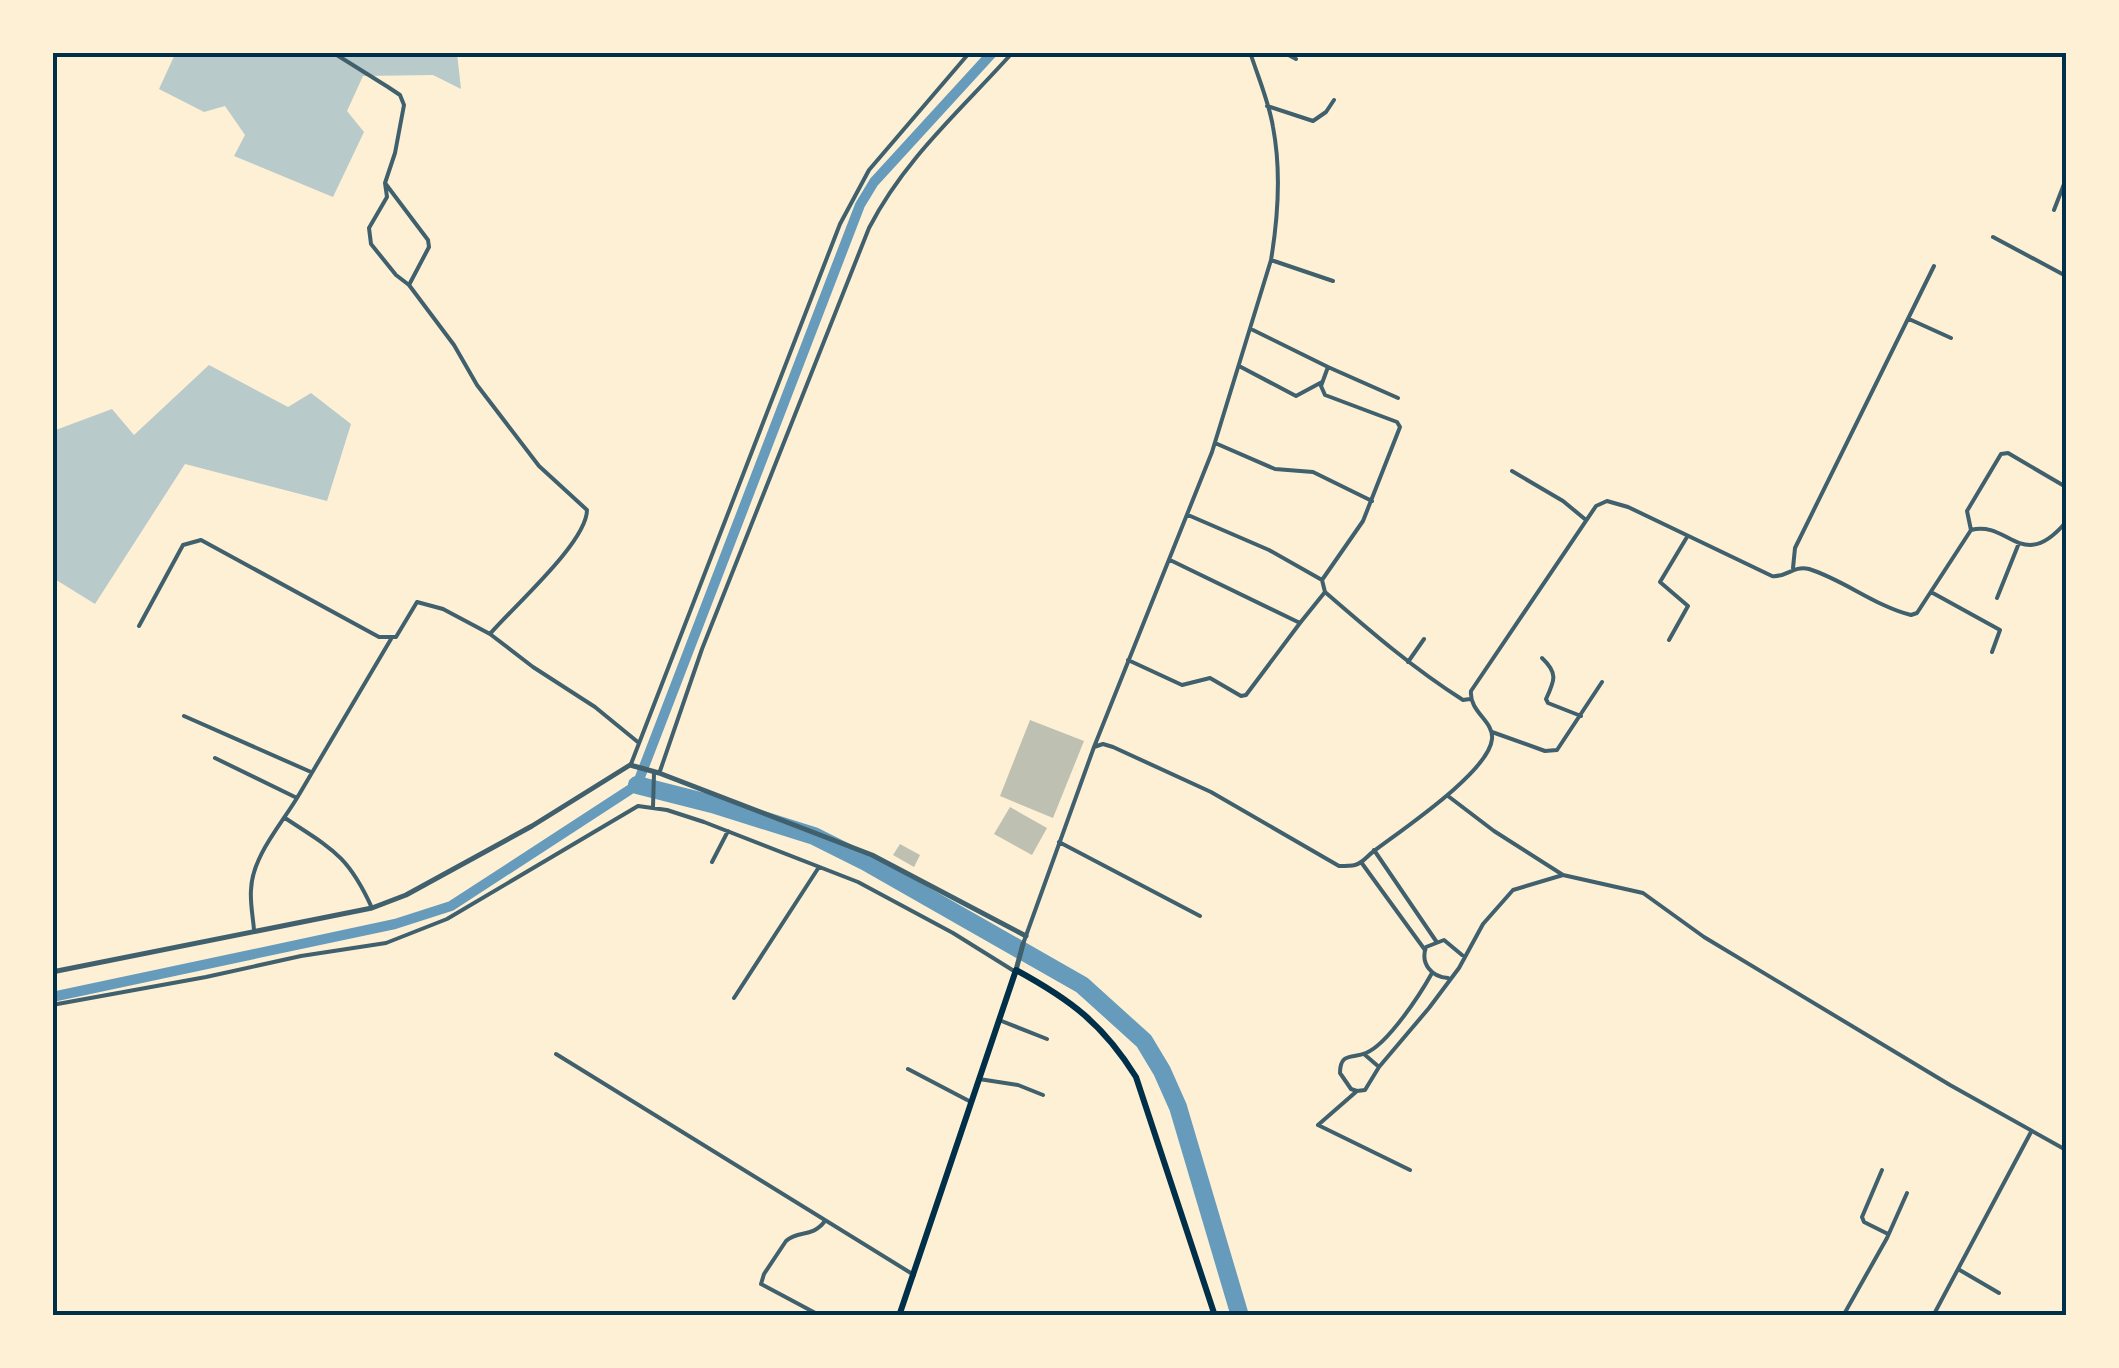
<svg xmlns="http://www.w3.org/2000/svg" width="2119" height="1368" font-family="'Open Sans',sans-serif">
  <rect width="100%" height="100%" fill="#fdf0d5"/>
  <!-- green -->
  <path fill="#b9caca" d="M176,52L457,53L461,89L433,75L363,76L347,111L364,132L333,197L234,156L245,135L225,106L204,112L159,89Z
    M209,365L288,407L311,393L351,424L327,501L185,464L95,604L53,578V431L112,409L134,435Z"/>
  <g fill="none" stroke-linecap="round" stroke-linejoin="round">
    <!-- canal -->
    <path stroke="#669bbc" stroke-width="10" d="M52,997L395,924L451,906L637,785L860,205L874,182L993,52"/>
    <!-- river -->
    <path stroke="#669bbc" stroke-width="18" d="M637,785L712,804L814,836L866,862L1082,985L1144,1041L1162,1071L1178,1107L1240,1316"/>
  </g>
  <!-- building -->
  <path fill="#bec0b2" d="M1030,720L1084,741L1053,818L1000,796Z
    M1010,807L1047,828L1032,855L994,834Z
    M900,844L920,855L914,867L893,855Z"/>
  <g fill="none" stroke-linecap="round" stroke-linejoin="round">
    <!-- minor -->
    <path stroke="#3f606c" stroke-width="4" d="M332,52L388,87L400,95L404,105L395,153L385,183L428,240L429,247L409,285
      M1283,52L1296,59
      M1267,106L1313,121L1326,112L1334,100
      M385,183L387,197L369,228L371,244L396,275L409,285L454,345L477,385L539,466L587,510C587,542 513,607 490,634
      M2054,210L2066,179
      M1993,237L2066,276
      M1271,260L1333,281
      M1909,319L1951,338
      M1253,330L1328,367L1321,386L1325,395L1397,422L1400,427L1363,521L1322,580
      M1239,366L1296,396L1322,382
      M1328,367L1398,398
      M1215,443L1275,469L1313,472L1372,501
      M1512,471L1563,501L1586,520
      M1188,515L1269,550L1322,580L1325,592C1370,631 1414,669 1463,700L1470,699
      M1971,530L1967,511L2001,454L2008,453L2066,487
      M1170,560L1300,623L1325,592
      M1793,568L1795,548L1934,266
      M1931,592L2000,630L1992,652
      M1997,598L2019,543
      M139,626L183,545L201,540L379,637H396L417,602L443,609L490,634L533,667L595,707L639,743
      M1669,640L1688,606L1660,582L1687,537
      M1542,658C1558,673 1555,680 1546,699L1548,703L1581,716
      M1128,660L1182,685L1210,678L1241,696L1246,695L1300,623
      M1408,662L1424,639
      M184,716L311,772
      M1492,732L1545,751L1557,750L1602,682
      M1094,747L1212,452L1271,260C1278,218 1281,169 1273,127C1269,102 1258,77 1250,52
      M215,758L297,798C280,826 252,857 251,890C250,903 253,917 254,930
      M631,764L840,224L869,170L970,52
      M660,771L702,649L869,228C905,158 961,110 1013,52
      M1448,796L1494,831L1563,875L1643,893L1704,937L1950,1085L2066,1150
      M297,798L391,639
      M653,807L654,773
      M285,818C332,849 348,855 372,908
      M1059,842L1200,916
      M1374,850L1436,941
      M712,862L728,831
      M1361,862L1425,950
      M1023,944L1094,747L1103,744L1113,747L1211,792L1339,866C1343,866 1351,866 1355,865C1363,863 1367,856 1374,851C1400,831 1489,772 1492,739C1494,721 1469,712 1471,691L1596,506L1607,501L1628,507L1772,576C1786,578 1793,565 1809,569C1844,580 1875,606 1911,615L1917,613L1971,530C2009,520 2022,574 2066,522
      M2066,977V976
      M1448,978C1432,977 1420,964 1426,947L1444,940L1462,955
      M734,998L819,867
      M52,1005L206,977L301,956L386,943L447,919L638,806L667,810L704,822L858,882L953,933L1014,971
      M999,1020L1047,1039
      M556,1054L914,1275
      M1364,1054L1379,1067
      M908,1069L971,1102
      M979,1079L1018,1085L1043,1095
      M1357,1091L1351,1089L1340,1073C1340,1052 1352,1059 1366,1053C1388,1044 1421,993 1432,973
      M1410,1170L1318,1125L1357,1091L1365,1090L1379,1067L1429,1008L1459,968L1483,924L1513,890L1563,875
      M1882,1170L1862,1217L1864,1222L1888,1234
      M1958,1269L1999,1293
      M821,1316L761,1284L764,1274L786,1241C799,1229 811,1239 825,1221
      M1843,1316L1887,1238L1907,1193
      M1933,1316L2031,1132"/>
    <!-- tertiary -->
    <path stroke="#3f606c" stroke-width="5" d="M1016,970L1023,944
      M52,972L372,908L406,895L532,826L630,765L659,773L872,855L1026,936"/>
    <!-- secondary -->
    <path stroke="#003049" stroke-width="6" d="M899,1316L1016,970C1071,1000 1103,1024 1136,1077L1215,1316"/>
  </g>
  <!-- border -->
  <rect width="2119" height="1368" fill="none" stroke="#fdf0d5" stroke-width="110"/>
  <rect x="55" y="55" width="2009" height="1258" fill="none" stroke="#003049" stroke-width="4"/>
</svg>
